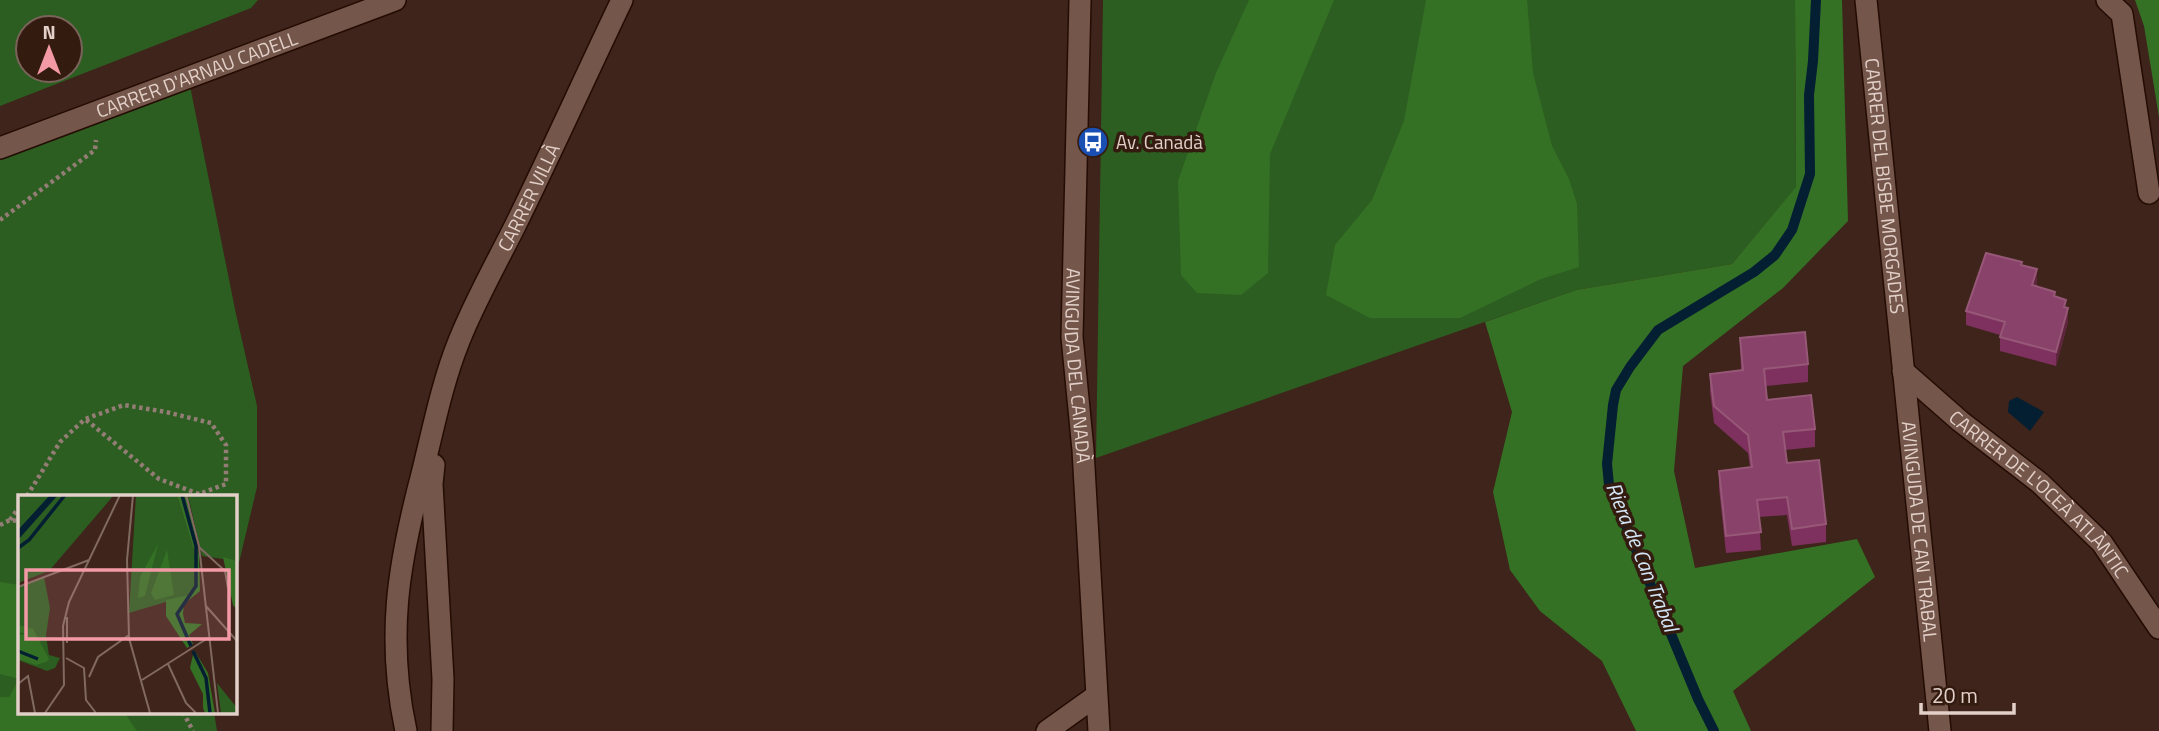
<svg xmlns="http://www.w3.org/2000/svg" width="2159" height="731" font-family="'Titillium Web',sans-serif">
  <rect width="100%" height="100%" fill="#3e241a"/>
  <!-- green -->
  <path fill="#2c5e21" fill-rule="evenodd" d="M0,0H258L251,8L0,106ZM70,28V70H28V28Z
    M1103,0H1795L1796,188L1732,264L1576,290L1096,458Z
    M188,76L236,314L257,406V487L237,571L235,578L234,496H19V712H214L217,731H0V148Z"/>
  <!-- forest -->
  <path fill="#347125" d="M1249,0H1334L1270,154L1268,273L1241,295L1197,293L1181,275L1178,181L1216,73Z
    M1426,0H1527L1533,73L1552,146L1569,179L1577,204L1579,267L1541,279L1460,318H1370L1326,295L1335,245L1372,200L1404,121Z
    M1795,0H1842L1848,221L1783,288L1683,366L1674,471L1695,568L1857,539L1875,577L1733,691L1751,731H1636L1602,661L1540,611L1510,570L1493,492L1512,412L1485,322L1576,290L1732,264L1796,187Z
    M2135,0H2159V117L2144,26Z
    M0,582L19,585V712H124L137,731H0V697H9L19,679L0,674Z"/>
  <!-- water -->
  <path fill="#041e32" d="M2017,397L2044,412L2030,431L2008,412L2009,401Z"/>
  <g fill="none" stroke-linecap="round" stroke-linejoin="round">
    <!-- stream -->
    <path stroke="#041e32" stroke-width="10" d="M1714,731L1698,699L1609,485L1607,464L1613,405L1616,390L1630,367L1658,330L1754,272L1775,255L1792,230L1810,174L1809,95L1813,61L1816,0"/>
    <!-- street casing -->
    <g stroke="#240c04" stroke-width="24">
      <g id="street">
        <path id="s1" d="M1080,0L1072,337L1083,450L1099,731"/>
        <path id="s2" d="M1866,0L1940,731"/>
        <path d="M2107,0L2122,14L2149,193"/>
        <path id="s3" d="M1903,371L1960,421L2040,483L2102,543L2159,628"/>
        <path d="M434,465L432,484L443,679L442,731"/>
        <path id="s4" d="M406,731C386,638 398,565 422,474C433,430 442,383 459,341C475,301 496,264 515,226C552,151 586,75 622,0"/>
        <path d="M1047,731L1096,696"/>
      </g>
    </g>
    <!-- secondary casing -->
    <g stroke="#240c04" stroke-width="24">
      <g id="secondary">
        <path id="s5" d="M0,148L395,0"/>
      </g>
    </g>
    <!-- path -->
    <path stroke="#937d75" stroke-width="4.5" stroke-dasharray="3.5 3.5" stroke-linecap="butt" d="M0,220L95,150L96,140
      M27,496L60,442L85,419L124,405L166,412L211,423L226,445V484L199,494L159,479L85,419
      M10,520L19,507
      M0,525L10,520L19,521
      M183,712L193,731"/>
    <!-- street -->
    <use href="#street" stroke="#74564a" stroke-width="21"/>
    <!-- secondary -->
    <use href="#secondary" stroke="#74564a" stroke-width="21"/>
  </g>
  <!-- wall -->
  <path fill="#7e315e" d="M2022,265L2037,283L2036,286L2055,297L2066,307L2068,322L2056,366L2000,351V335L1966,325V311Z
    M1740,338L1808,364V382L1766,386L1767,400L1815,429V447L1785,450L1787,463L1826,524V542L1792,546L1787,515L1759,517L1761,550L1726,553L1719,488V471L1750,467L1748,453L1714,423L1710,391V374L1741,370Z"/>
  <!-- shaded-wall -->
  <path fill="#60253e" d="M2037,269V283L2032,300V285Z
    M2068,308V322L2056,366V352Z"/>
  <!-- building -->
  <path fill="#89426a" stroke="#975878" stroke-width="2" d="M1986,253L2022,262L2021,265L2037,269L2032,285L2055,292L2054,296L2066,300L2064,307L2068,308L2056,352L2000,337L2005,322L1966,311Z
    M1805,332L1808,364L1764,369L1767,400L1811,395L1815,429L1783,432L1787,463L1819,460L1826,524L1792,529L1787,497L1757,500L1761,532L1726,536L1719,471L1752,467L1748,435L1714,406L1710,374L1743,370L1740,338Z"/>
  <!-- icons -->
  <defs>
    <g id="bus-disc" transform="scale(1.575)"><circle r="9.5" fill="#1a4fb4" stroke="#341b10"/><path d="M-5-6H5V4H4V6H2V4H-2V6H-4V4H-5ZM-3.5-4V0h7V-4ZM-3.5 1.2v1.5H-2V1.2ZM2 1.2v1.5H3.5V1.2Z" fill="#fff"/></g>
  </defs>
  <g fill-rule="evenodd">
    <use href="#bus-disc" x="1093" y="142"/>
  </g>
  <g text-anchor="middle" stroke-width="7" stroke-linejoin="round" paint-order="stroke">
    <!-- street labels -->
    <g font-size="19" fill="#e2d0c9" stroke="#341b10">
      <text dy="7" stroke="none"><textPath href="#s5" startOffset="210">CARRER D'ARNAU CADELL</textPath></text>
      <text dy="7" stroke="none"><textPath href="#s2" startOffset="187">CARRER DEL BISBE MORGADES</textPath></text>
      <text dy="7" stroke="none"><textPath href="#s4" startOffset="558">CARRER VILLÀ</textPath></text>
      <text dy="7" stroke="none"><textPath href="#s1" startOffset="366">AVINGUDA DEL CANADÀ</textPath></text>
      <text dy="7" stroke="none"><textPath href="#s3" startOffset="184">CARRER DE L'OCEÀ ATLÀNTIC</textPath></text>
      <text dy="7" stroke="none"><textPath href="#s2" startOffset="534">AVINGUDA DE CAN TRABAL</textPath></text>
    </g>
    <!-- poi labels -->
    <g font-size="19" fill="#e2d0c9" stroke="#341b10" text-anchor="start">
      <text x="1116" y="149">Av. Canadà</text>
    </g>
    <!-- water labels -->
    <g font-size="21" font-style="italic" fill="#d3e6f7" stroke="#341b10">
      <text transform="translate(1642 557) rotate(68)" y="7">Riera de Can Trabal</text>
    </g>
  </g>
  <!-- overview -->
  <g transform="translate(18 495)">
    <rect width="219" height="219" fill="#3e241a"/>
    <path d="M0,0H96L31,76L0,88ZM118,0H159L177,59V93L171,100L111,118ZM170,0H219V66L184,61ZM26,82L32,113L28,140L31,160L42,163L37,173L29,176L0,165V92ZM199,188L219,213V218H203Z" fill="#2c5e21"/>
    <path d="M159,0H170L181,61L182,96L166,109L165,119L167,128L184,129L171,140L175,149L169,153L148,121V105L171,100L177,93V59ZM140,49L127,101L120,103L122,82ZM149,55L156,100L137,105L133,98ZM205,62L219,66V115L215,110ZM0,130L15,134L31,164L28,167L18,170L0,164V140L9,139L0,137ZM176,155L190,178L197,218H187L185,213V199L172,173Z" fill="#347125"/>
    <path d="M32,0H40L0,45V35Z" fill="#041e32"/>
    <path fill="none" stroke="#041e32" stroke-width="3.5" d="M164,0L178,51V91L159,119L173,151M0,53L11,45L47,0M0,156L20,164M175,156L188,183L192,218"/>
    <path fill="none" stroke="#806960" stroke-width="2" d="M115,0L109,65L111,143L132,218M168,0L181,51L200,218M181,52L207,76L210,93M0,92L71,65M187,110L219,146M49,122V148M48,163L66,173L68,205L78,218M150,169L168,208L178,218M71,182L80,162L111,140M124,185L190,143M0,189L10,181L17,218M27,218L46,190L45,131L51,107L102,0"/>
    <path fill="#f49aa6" fill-opacity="0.15" stroke="#f49aa6" stroke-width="3.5" d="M8,75H211V144H8Z"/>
    <rect width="219" height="219" fill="none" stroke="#e2d0c9" stroke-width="3.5"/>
  </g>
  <!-- north arrow -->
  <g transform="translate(49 49)"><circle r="33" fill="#341b10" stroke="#7a635a" stroke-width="2"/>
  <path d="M0-5L12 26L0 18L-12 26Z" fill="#f49aa6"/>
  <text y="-10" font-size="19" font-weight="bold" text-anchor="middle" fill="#e2d0c9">N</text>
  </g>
  <!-- scale -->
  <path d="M1921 703v10h93v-10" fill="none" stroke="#e2d0c9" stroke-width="3.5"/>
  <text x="1932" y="703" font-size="21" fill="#e2d0c9" stroke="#341b10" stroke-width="5" paint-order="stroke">20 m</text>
</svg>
